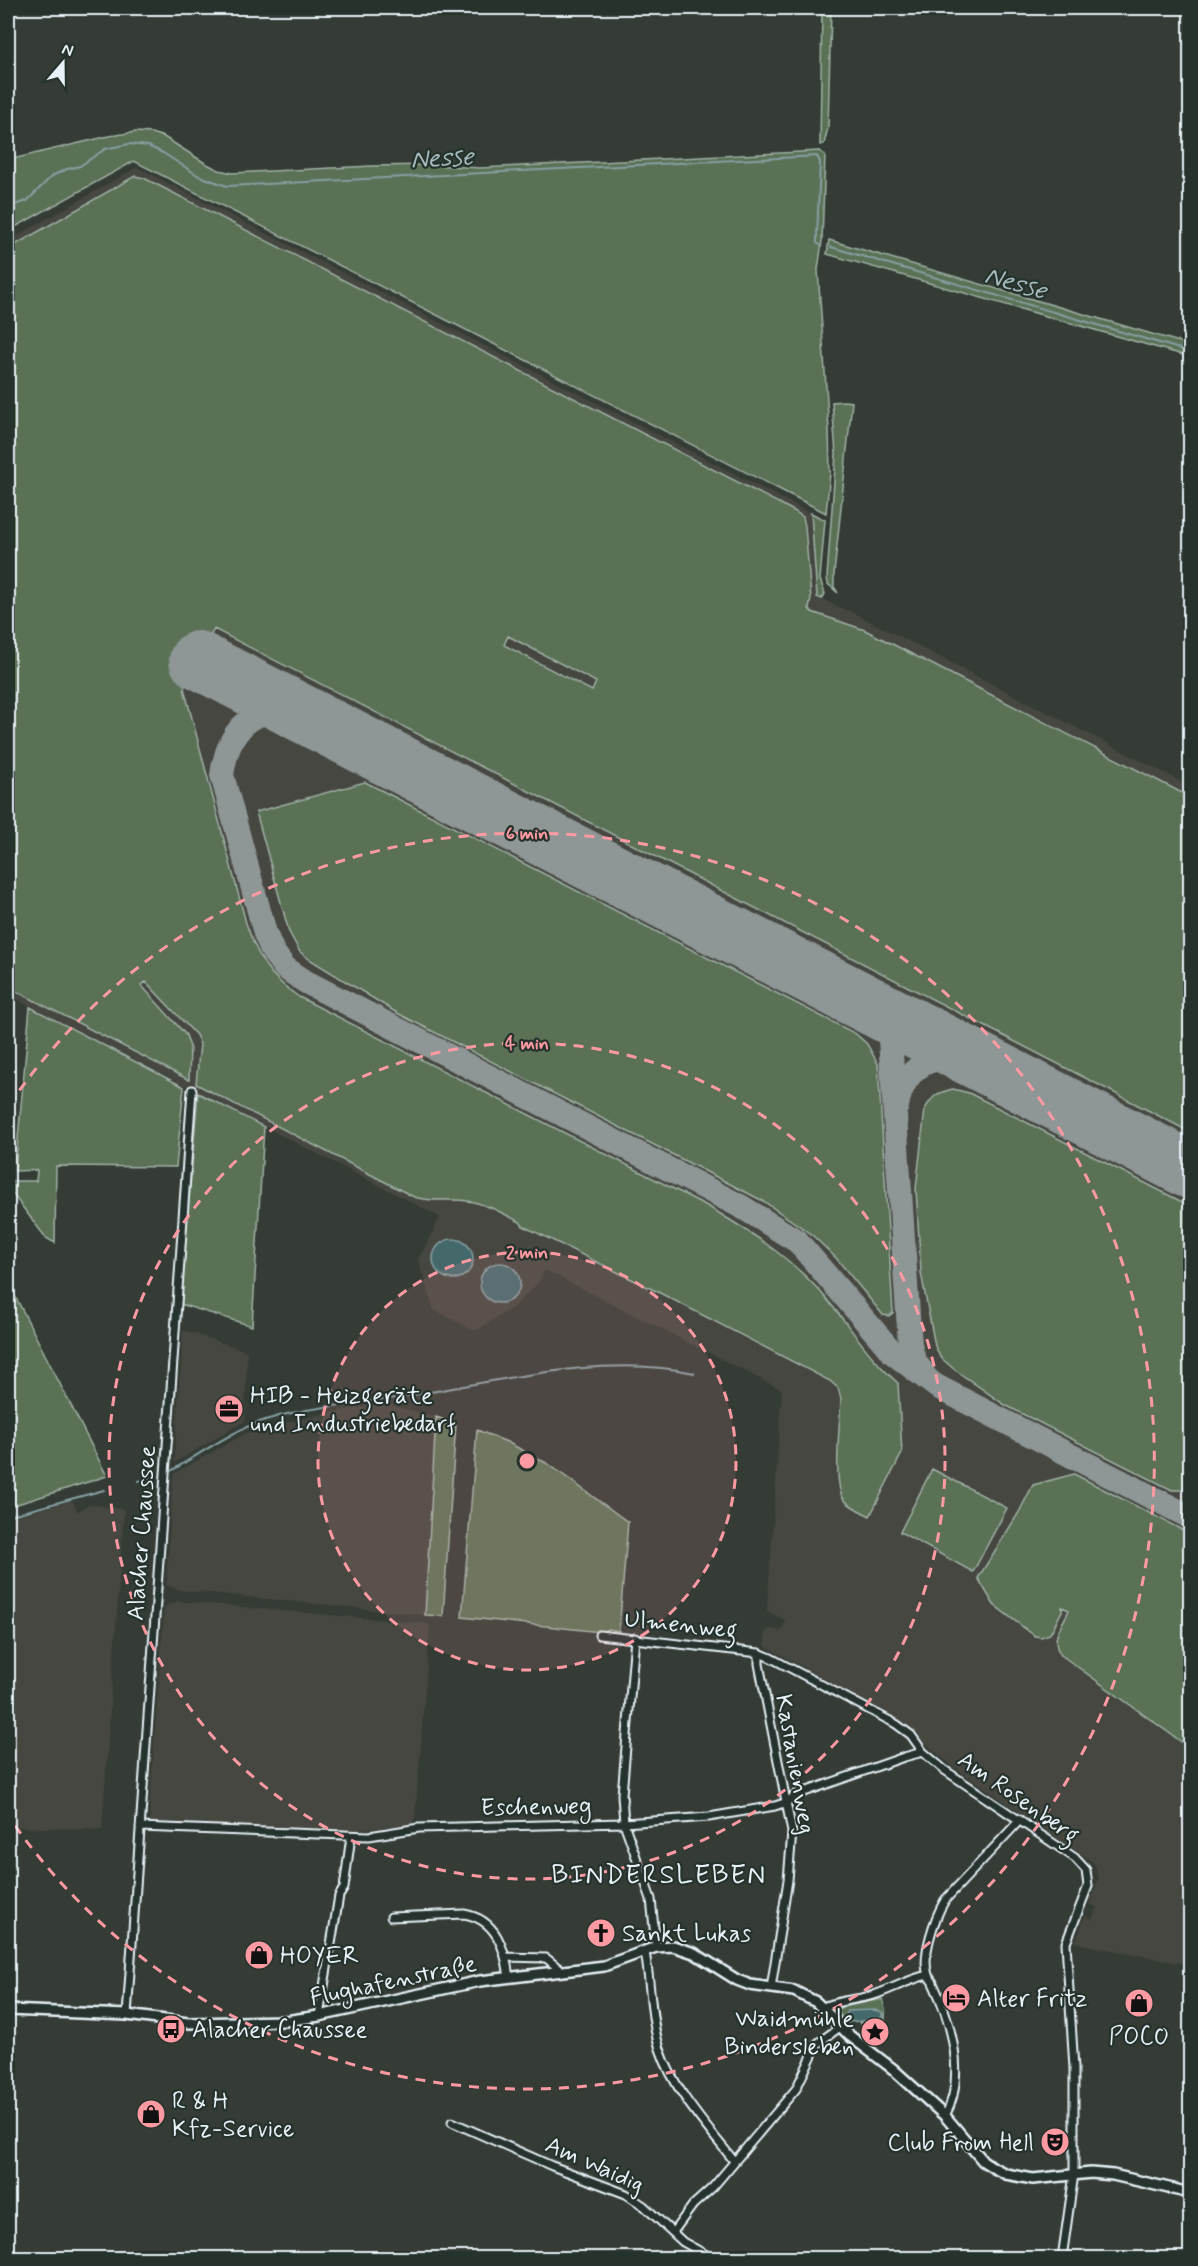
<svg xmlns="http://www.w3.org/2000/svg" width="1198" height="2266" font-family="Mynerve,sans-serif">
  <rect width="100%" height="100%" fill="#343c35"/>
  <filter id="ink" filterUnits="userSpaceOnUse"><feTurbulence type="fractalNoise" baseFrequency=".0167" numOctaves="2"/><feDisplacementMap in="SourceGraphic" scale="12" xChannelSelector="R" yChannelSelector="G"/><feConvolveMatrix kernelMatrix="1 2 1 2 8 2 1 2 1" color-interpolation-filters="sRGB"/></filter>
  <g filter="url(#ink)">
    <!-- built -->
    <path fill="#44463f" d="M137,167L811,513L817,597L860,616L1190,786V1965L1075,1943L1085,1916L1092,1919L1097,1907L1089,1904L1099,1878L1094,1863L952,1766L899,1721L765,1646V1632L771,1628L781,1631L786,1621L767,1611L782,1390L545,1270L537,1284L514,1307L475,1331L434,1310L418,1260L440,1217L8,995V241Z
      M183,1330L247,1351L245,1421L174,1463Z
      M383,1403L436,1417L425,1615L179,1590L166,1585L173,1474L246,1433L311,1416Z
      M73,1500L77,1512L88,1504L124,1509L102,1830L8,1827V1518Z
      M178,1601L427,1624L430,1627L415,1820L412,1824L340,1832L151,1822L149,1810L164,1607Z"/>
    <!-- green -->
    <path fill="#5a7156" stroke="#a1b1a7" stroke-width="1.5" fill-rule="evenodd" d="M822,8H831L828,128L824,144L820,145Z
      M136,132L151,133L164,137L205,163L219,170L232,173L372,166L432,165L480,168L820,151L825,155L822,241L818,270L829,430L830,473L826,513L134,161L8,231V160L109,136Z
      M135,176L144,178L794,511L803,517L805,526L811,599L809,609L812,612L865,630L1190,797V1132L214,629L184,688L246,923C258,958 268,976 299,997L709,1207C747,1230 784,1253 815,1286C845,1317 865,1355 898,1383L902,1453L870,1516C861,1511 849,1507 843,1498C833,1482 840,1420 841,1399L838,1388L830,1381L656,1291L523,1226L520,1222C504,1214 485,1203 467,1201C449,1198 432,1203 414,1197L196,1084L200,1044L196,1035L146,982L141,985L186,1035L190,1047L189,1080L8,987V249ZM508,636L596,682L592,691L504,645Z
      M829,240L1190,345V357L827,254Z
      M844,401L852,402L834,574V587L838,593L828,584L827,577L836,454L832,402Z
      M811,513L825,520L820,579L825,594L822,599L817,597Z
      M365,782L856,1034L867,1044L878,1064L893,1313L889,1316L883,1315L836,1258L811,1234L763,1201L397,1013L309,959L300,952L289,932L256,812Z
      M30,1007L184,1087L176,1167L56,1166L55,1243L46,1238L8,1188V1181H36L37,1170L15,1171Z
      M953,1089L969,1093L1190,1206V1490H1172L1005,1405L955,1370L940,1357L935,1346L921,1273L916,1189L925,1109C934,1094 937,1093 953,1089Z
      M198,1093L264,1127L252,1326L180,1304Z
      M8,1282L107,1476L8,1507Z
      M436,1417L456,1423L443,1616L425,1615Z
      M477,1430L507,1442L548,1464L628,1522L619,1631L608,1629L601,1632L462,1617Z
      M932,1469L1007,1508L973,1572L900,1532Z
      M1074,1474L1190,1534V1748L1061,1655C1049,1639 1062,1626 1069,1610L1062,1607V1611L1050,1634L1041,1637L1035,1636L994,1605L978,1578L1018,1514L1033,1485Z
      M882,1999C889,2014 883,2029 879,2044L875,2047L860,2035L865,2029L859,2022L876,2020H847L849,2022L847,2024L837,2011L842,2007Z"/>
    <!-- water -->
    <path fill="#44686a" stroke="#869fa3" stroke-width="1.5" d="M433 1259a20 20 0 1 1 40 0a20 20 0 1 1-40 0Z
      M480 1283a20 20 0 1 1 40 0a20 20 0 1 1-40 0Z
      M875,2010L882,2012V2017L876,2020L849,2022L846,2015L848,2011Z"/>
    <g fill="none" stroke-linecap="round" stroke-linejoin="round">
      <!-- stream -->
      <path stroke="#869fa3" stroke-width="2" d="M8,207L27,201L52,176L67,169L80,166L105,149L129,144L148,146L163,153L199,176L227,186L817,156L820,162L817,236V243L820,245
        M831,247L1190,352
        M171,1471C195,1457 229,1433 254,1424C296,1408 344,1405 388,1399C483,1385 600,1352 694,1373
        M139,1481L156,1476
        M8,1516L104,1490"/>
      <!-- taxiway -->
      <path stroke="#8e9696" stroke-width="24" d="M312,718C261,699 229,722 222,775L265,933L273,952L285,968L306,982L742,1207L797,1241L893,1353L936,1386L1190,1517
        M834,987C858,1000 882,1010 890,1039L910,1345L914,1360L924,1374
        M897,1106C905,1059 945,1049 985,1064"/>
      <!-- runway -->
      <path stroke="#8e9696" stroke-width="58" d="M198,660L1190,1170"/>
      <!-- minor casing -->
      <g stroke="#e8f1f8" stroke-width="11">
        <path id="minor" d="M599,1635L759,1653L771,1658L896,1724L911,1735L923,1752L943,1769L1075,1858L1086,1870L1088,1886L1066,1943L1074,2068V2174L1062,2258
          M635,1638L622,1795L624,1823L651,1899L656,1947
          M759,1653V1664L792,1832L788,1880L771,1988
          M140,1827L369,1836L419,1828L624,1823L709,1817L775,1806L787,1802L796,1795L904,1757L923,1752
          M391,1917L464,1914C496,1919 505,1948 509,1977
          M645,1952C651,1984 650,2018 660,2049C674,2091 707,2127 734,2161
          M506,1957L546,1958L562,1971
          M823,2007C839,2000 857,2000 874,1995C892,1989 909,1979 928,1975
          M127,2015L192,1090
          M319,2016L339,1896L344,1888L351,1836
          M945,2116C967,2077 951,2021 933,1983C932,1980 929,1978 928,1975C921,1956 935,1917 945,1900L1020,1820
          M452,2122L552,2166L626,2194L644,2206L683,2242L712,2258
          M673,2232L693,2205L713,2187L796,2089L818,2043L840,2027"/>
      </g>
      <!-- tertiary casing -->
      <g stroke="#e8f1f8" stroke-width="14">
        <path id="tertiary" d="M8,2010L127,2015L188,2023L285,2021L319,2016L480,1981L604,1966L656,1947L673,1946L694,1953L737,1980L750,1985L794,1991L816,2002L850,2036L893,2069L945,2116L983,2161L994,2168L1006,2174L1033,2179L1091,2173L1113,2175L1190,2193"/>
      </g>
      <!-- minor -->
      <use href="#minor" stroke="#26332d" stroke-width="7"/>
      <!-- tertiary -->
      <use href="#tertiary" stroke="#26332d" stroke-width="9"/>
    </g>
  </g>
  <!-- distance rings -->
  <circle cx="527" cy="1461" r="209" fill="#ff9aa2" fill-opacity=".12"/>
  <g fill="none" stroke="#ff9aa2" stroke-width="3" stroke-dasharray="10 8">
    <circle cx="527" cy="1461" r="209"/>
    <circle cx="527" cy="1461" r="418"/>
    <path d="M9 1105A628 628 0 1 1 9 1817"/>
  </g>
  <!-- icons -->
  <defs>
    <g id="office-disc" transform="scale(1.5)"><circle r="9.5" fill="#ff9aa2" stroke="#26332d"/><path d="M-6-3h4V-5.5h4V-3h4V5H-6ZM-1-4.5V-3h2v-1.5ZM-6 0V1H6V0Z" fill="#111"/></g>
    <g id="church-disc" transform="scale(1.5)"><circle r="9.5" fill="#ff9aa2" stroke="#26332d"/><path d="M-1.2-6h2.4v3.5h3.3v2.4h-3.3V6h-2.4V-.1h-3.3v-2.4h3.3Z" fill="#111"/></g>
    <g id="shop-disc" transform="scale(1.5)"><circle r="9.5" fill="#ff9aa2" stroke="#26332d"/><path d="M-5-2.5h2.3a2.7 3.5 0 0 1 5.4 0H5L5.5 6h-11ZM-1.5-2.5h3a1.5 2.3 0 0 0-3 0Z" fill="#111"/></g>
    <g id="hotel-disc" transform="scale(1.5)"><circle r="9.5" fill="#ff9aa2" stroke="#26332d"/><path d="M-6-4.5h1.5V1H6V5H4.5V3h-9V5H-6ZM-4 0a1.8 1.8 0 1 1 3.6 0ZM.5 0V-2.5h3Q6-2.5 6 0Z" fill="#111"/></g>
    <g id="bus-disc" transform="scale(1.5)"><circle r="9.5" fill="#ff9aa2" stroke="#26332d"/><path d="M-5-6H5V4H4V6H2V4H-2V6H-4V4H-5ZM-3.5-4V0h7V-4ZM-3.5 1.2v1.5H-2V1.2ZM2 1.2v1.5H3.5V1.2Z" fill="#111"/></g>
    <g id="sight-disc" transform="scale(1.5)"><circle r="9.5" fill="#ff9aa2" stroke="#26332d"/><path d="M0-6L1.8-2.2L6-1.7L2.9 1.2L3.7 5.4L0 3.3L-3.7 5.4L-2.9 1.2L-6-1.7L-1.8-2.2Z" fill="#111"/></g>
    <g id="theatre-disc" transform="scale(1.5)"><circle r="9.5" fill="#ff9aa2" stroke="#26332d"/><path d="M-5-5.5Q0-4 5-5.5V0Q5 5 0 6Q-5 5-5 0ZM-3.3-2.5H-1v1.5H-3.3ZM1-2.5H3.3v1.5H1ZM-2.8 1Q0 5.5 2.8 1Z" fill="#111"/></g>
  </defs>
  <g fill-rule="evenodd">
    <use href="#office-disc" x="229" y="1409"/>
    <use href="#church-disc" x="601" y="1933"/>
    <use href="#shop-disc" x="259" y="1955"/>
    <use href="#hotel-disc" x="956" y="1998"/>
    <use href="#shop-disc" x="1139" y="2003"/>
    <use href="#bus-disc" x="171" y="2029"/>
    <use href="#sight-disc" x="875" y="2032"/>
    <use href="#shop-disc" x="151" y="2114"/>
    <use href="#theatre-disc" x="1055" y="2142"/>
  </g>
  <g text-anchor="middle" stroke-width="4.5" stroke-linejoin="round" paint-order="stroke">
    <!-- poi labels -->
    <g font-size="24" fill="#e8f1f8" stroke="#26332d" text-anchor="start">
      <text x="250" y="1403">HIB - Heizgeräte<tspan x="250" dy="28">und Industriebedarf</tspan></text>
      <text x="622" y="1941">Sankt Lukas</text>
      <text x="280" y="1963">HOYER</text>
      <text x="977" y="2006">Alter Fritz</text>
      <text x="854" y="2026" text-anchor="end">Waidmühle<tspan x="854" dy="28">Bindersleben</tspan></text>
      <text x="192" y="2037">Alacher Chaussee</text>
      <text x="1139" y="2044" text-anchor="middle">POCO</text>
      <text x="172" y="2108">R &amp; H<tspan x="172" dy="28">Kfz-Service</tspan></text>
      <text x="1034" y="2150" text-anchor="end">Club From Hell</text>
    </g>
    <!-- street labels -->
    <g font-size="24" fill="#e8f1f8" stroke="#26332d">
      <text transform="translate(141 1533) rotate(-86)" y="8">Alacher Chaussee</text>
      <text transform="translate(681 1624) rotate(6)" y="8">Ulmenweg</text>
      <text transform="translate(796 1764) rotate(80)" y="8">Kastanienweg</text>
      <text transform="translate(1019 1797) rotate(35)" y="8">Am Rosenberg</text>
      <text transform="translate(536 1806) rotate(-1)" y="8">Eschenweg</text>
      <text transform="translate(393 1980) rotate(-12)" y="8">Flughafenstraße</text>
      <text transform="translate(595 2164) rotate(24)" y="8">Am Waidig</text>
    </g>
    <!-- water labels -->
    <g font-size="26" font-style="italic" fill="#a6babf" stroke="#26332d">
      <text transform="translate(442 157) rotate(-3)" y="9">Nesse</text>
      <text transform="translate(1016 282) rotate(16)" y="9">Nesse</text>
    </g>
    <!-- quarter labels -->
    <g font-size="27" letter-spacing="1.5" fill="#e8f1f8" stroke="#26332d">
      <text x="659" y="1883">BINDERSLEBEN</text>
    </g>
  </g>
  <circle cx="527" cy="1461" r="9" fill="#ff9aa2" stroke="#26332d" stroke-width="3"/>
  <g font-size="18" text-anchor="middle" font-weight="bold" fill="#ff9aa2" stroke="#26332d" stroke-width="4.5" stroke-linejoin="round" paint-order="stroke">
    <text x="527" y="839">6 min</text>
    <text x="527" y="1049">4 min</text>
    <text x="527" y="1258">2 min</text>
  </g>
  <!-- margin -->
  <rect width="1198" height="2266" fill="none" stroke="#26332d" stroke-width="30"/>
  <rect x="15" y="15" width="1168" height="2236" fill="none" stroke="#e8f1f8" stroke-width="2" filter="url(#ink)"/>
  <!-- north arrow -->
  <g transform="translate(63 63) rotate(20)" stroke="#26332d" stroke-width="4.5" paint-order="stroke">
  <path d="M0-4.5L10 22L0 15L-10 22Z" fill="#e8f1f8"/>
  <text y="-9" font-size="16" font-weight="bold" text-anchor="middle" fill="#e8f1f8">N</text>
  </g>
</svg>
